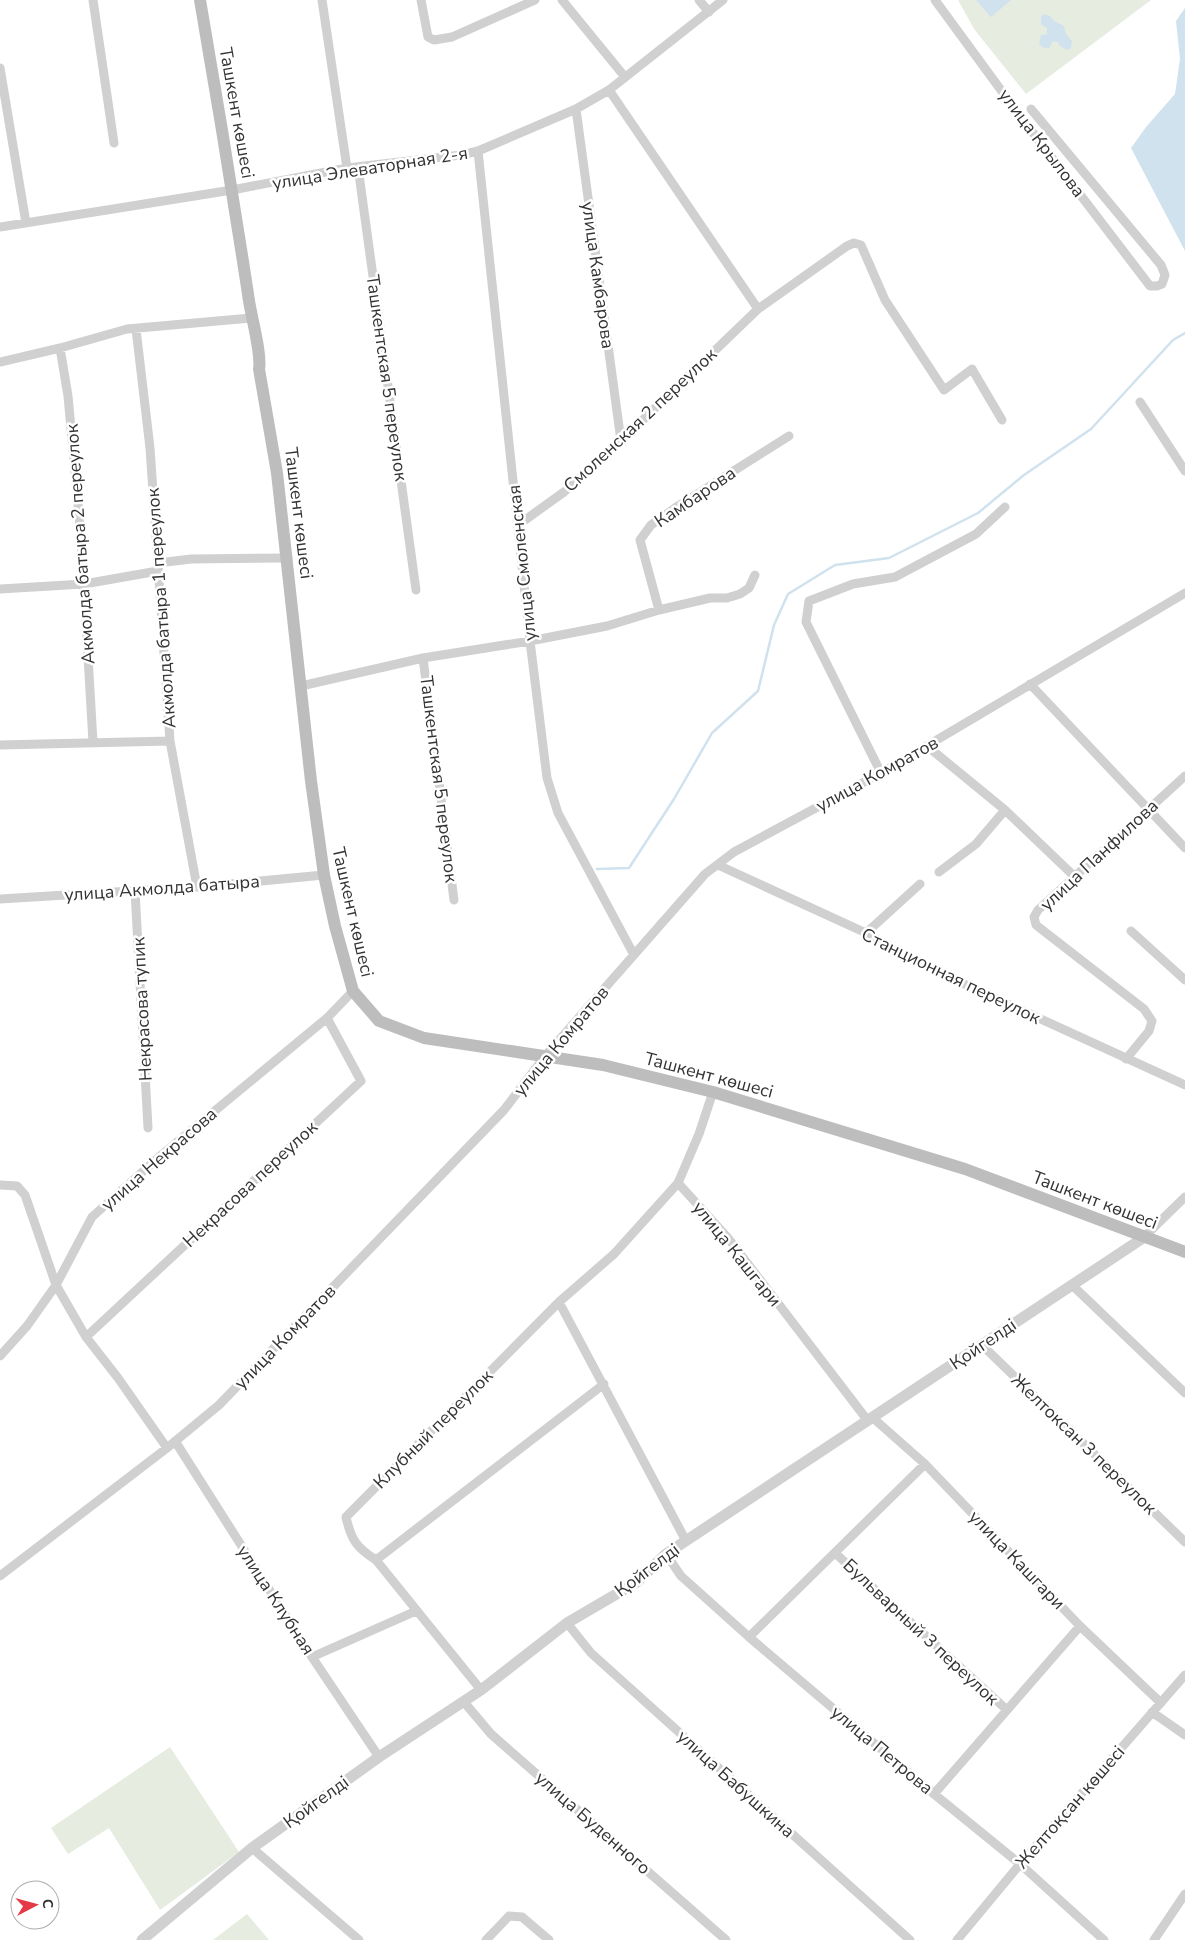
<svg xmlns="http://www.w3.org/2000/svg" width="1185" height="1940" font-family="'Nunito Sans',sans-serif">
  <rect width="100%" height="100%" fill="#fff"/>
  <!-- green -->
  <path fill="#e6ecdf" d="M958,0H1151L1026,94L974,29Z
    M170,1747L239,1852L160,1910L109,1828L68,1854L51,1828Z
    M247,1914L269,1940H213Z"/>
  <!-- water -->
  <path fill="#cfe2ee" d="M976,0H1011L991,17Z
    M1185,8V251L1131,148L1146,127L1175,94L1180,59L1176,21Z
    M1044,14L1050,16L1054,21L1064,26L1066,34L1072,41L1071,48L1066,50L1060,46L1058,42L1053,41L1049,48H1044L1039,44L1041,35L1047,34V28L1041,24V17Z"/>
  <g fill="none" stroke-linecap="round" stroke-linejoin="round">
    <!-- stream -->
    <path stroke="#cfe2ee" stroke-width="2.5" d="M597,869L629,868L674,799L712,733L758,691L774,625L788,594L835,565L889,558L978,513L1024,475L1091,429L1173,340L1185,333"/>
    <!-- minor -->
    <path stroke="#d0d0d0" stroke-width="9" d="M93,0L114,143
      M322,0L347,168
      M421,0L428,37L434,40L452,37L535,0
      M562,0L625,77
      M699,0L709,12
      M935,0L1020,116L1150,286H1157L1162,284L1165,275L1161,265L1031,109
      M0,68L26,223
      M609,90L758,309
      M576,109L621,441
      M478,151L530,641L547,778L558,813L634,955
      M358,167L416,590
      M0,227L232,190L347,168L461,155L478,151L576,109L609,90L723,0
      M136,329L150,448L170,741L197,887
      M60,348L68,396L81,537L93,742
      M0,362L60,348L127,329L251,318
      M1140,402L1185,471
      M518,525L564,492L621,441L758,309L847,246L854,243L861,245L885,300L944,390L972,369L1002,420
      M158,563L191,559L288,558
      M0,589L84,584L158,571
      M659,610L640,540L651,525L678,506L789,436
      M423,658L454,900
      M1030,684L1185,848
      M301,686L423,658L530,641L607,626L659,610L710,598H727L740,594L749,588L755,575
      M0,745L170,741
      M927,746L1005,810L1074,876
      M881,773L806,622L809,601L853,584L895,577L976,534L1005,507
      M718,865L866,933L914,961L1185,1085
      M939,872L976,844L1005,810
      M135,891L148,1128
      M0,899L197,887L324,875
      M1131,931L1185,980
      M866,933L920,884
      M1126,1059L1149,1031L1152,1021L1144,1009L1036,925L1034,917L1038,910L1185,776
      M678,1183L728,1238L868,1421
      M0,1185L17,1186L25,1195L56,1285L86,1337L118,1378L167,1448
      M1143,1238L1185,1197
      M1072,1285L1185,1393
      M559,1302L686,1541
      M86,1337L361,1081L327,1018
      M982,1345L1185,1542
      M0,1356L27,1326L56,1285L92,1217L159,1157L327,1018L353,991
      M873,1418L925,1464L1080,1626L1161,1703
      M175,1441L312,1657L379,1757
      M835,1553L1007,1710
      M666,1554L681,1576L749,1637L934,1794L1020,1864L1104,1940
      M376,1560L604,1384
      M0,1576L167,1448L219,1405L504,1110L546,1055L705,874L734,852L881,773L1185,593
      M567,1623L591,1653L910,1940
      M749,1637L925,1464
      M312,1657L416,1611
      M481,1690L376,1560C357,1548 351,1540 346,1517L559,1302L614,1254L678,1183L699,1134L713,1092
      M464,1702L491,1734L726,1940
      M1152,1712L1185,1735
      M934,1794L1080,1626
      M252,1848L359,1940
      M486,1940L509,1916L522,1917L549,1940
      M957,1940L1020,1864L1185,1675
      M1154,1940L1185,1894"/>
    <!-- tertiary -->
    <path stroke="#d0d0d0" stroke-width="11" d="M142,1940L252,1848L379,1757L481,1690L567,1623L637,1582L666,1554L1143,1238"/>
    <!-- secondary -->
    <path stroke="#bdbdbd" stroke-width="12" d="M200,0C217,98 233,196 248,294C250,313 262,353 259,369L277,473L311,781L324,875L335,926L353,991L379,1021L424,1038L603,1065L713,1092L965,1169L1185,1252"/>
  </g>
  <g text-anchor="middle" stroke-width="5" stroke-linejoin="round" paint-order="stroke">
    <!-- street labels -->
    <g font-size="18" fill="#333" stroke="#fff">
      <text transform="translate(237 113) rotate(80)" y="6">Ташкент көшесі</text>
      <text transform="translate(1042 143) rotate(53)" y="6">улица Крылова</text>
      <text transform="translate(370 168) rotate(-9)" y="6">улица Элеваторная 2-я</text>
      <text transform="translate(598 275) rotate(82)" y="6">улица Камбарова</text>
      <text transform="translate(387 378) rotate(82)" y="6">Ташкентская 5 переулок</text>
      <text transform="translate(640 420) rotate(-43)" y="6">Смоленская 2 переулок</text>
      <text transform="translate(695 497) rotate(-34)" y="6">Камбарова</text>
      <text transform="translate(299 513) rotate(83)" y="6">Ташкент көшесі</text>
      <text transform="translate(80 544) rotate(-94)" y="6">Акмолда батыра 2 переулок</text>
      <text transform="translate(522 563) rotate(-96)" y="6">улица Смоленская</text>
      <text transform="translate(161 608) rotate(-94)" y="6">Акмолда батыра 1 переулок</text>
      <text transform="translate(877 774) rotate(-29)" y="6">улица Комратов</text>
      <text transform="translate(439 779) rotate(83)" y="6">Ташкентская 5 переулок</text>
      <text transform="translate(1099 855) rotate(-43)" y="6">улица Панфилова</text>
      <text transform="translate(162 888) rotate(-4)" y="6">улица Акмолда батыра</text>
      <text transform="translate(353 912) rotate(77)" y="6">Ташкент көшесі</text>
      <text transform="translate(951 976) rotate(26)" y="6">Станционная переулок</text>
      <text transform="translate(142 1009) rotate(-93)" y="6">Некрасова тупик</text>
      <text transform="translate(561 1041) rotate(-50)" y="6">улица Комратов</text>
      <text transform="translate(709 1075) rotate(15)" y="6">Ташкент көшесі</text>
      <text transform="translate(159 1159) rotate(-41)" y="6">улица Некрасова</text>
      <text transform="translate(250 1184) rotate(-43)" y="6">Некрасова переулок</text>
      <text transform="translate(1095 1200) rotate(21)" y="6">Ташкент көшесі</text>
      <text transform="translate(737 1254) rotate(51)" y="6">улица Кашгари</text>
      <text transform="translate(285 1337) rotate(-46)" y="6">улица Комратов</text>
      <text transform="translate(983 1344) rotate(-34)" y="6">Қойгелді</text>
      <text transform="translate(433 1429) rotate(-45)" y="6">Клубный переулок</text>
      <text transform="translate(1084 1444) rotate(44)" y="6">Желтоксан 3 переулок</text>
      <text transform="translate(1017 1560) rotate(46)" y="6">улица Кашгари</text>
      <text transform="translate(647 1570) rotate(-37)" y="6">Қойгелді</text>
      <text transform="translate(276 1600) rotate(57)" y="6">улица Клубная</text>
      <text transform="translate(921 1632) rotate(43)" y="6">Бульварный 3 переулок</text>
      <text transform="translate(882 1750) rotate(40)" y="6">улица Петрова</text>
      <text transform="translate(736 1784) rotate(42)" y="6">улица Бабушкина</text>
      <text transform="translate(316 1802) rotate(-36)" y="6">Қойгелді</text>
      <text transform="translate(1070 1807) rotate(-49)" y="6">Желтоқсан көшесі</text>
      <text transform="translate(593 1823) rotate(41)" y="6">улица Буденного</text>
    </g>
  </g>
  <!-- north arrow -->
  <g transform="translate(35 1905) rotate(84)"><circle r="24" fill="#ffffff" stroke="#adadad"/>
  <path d="M0-4L9 19L0 12L-9 19Z" fill="#e63946"/>
  <text y="-8" font-size="14" font-weight="bold" text-anchor="middle" fill="#333333">С</text>
  </g>
</svg>
